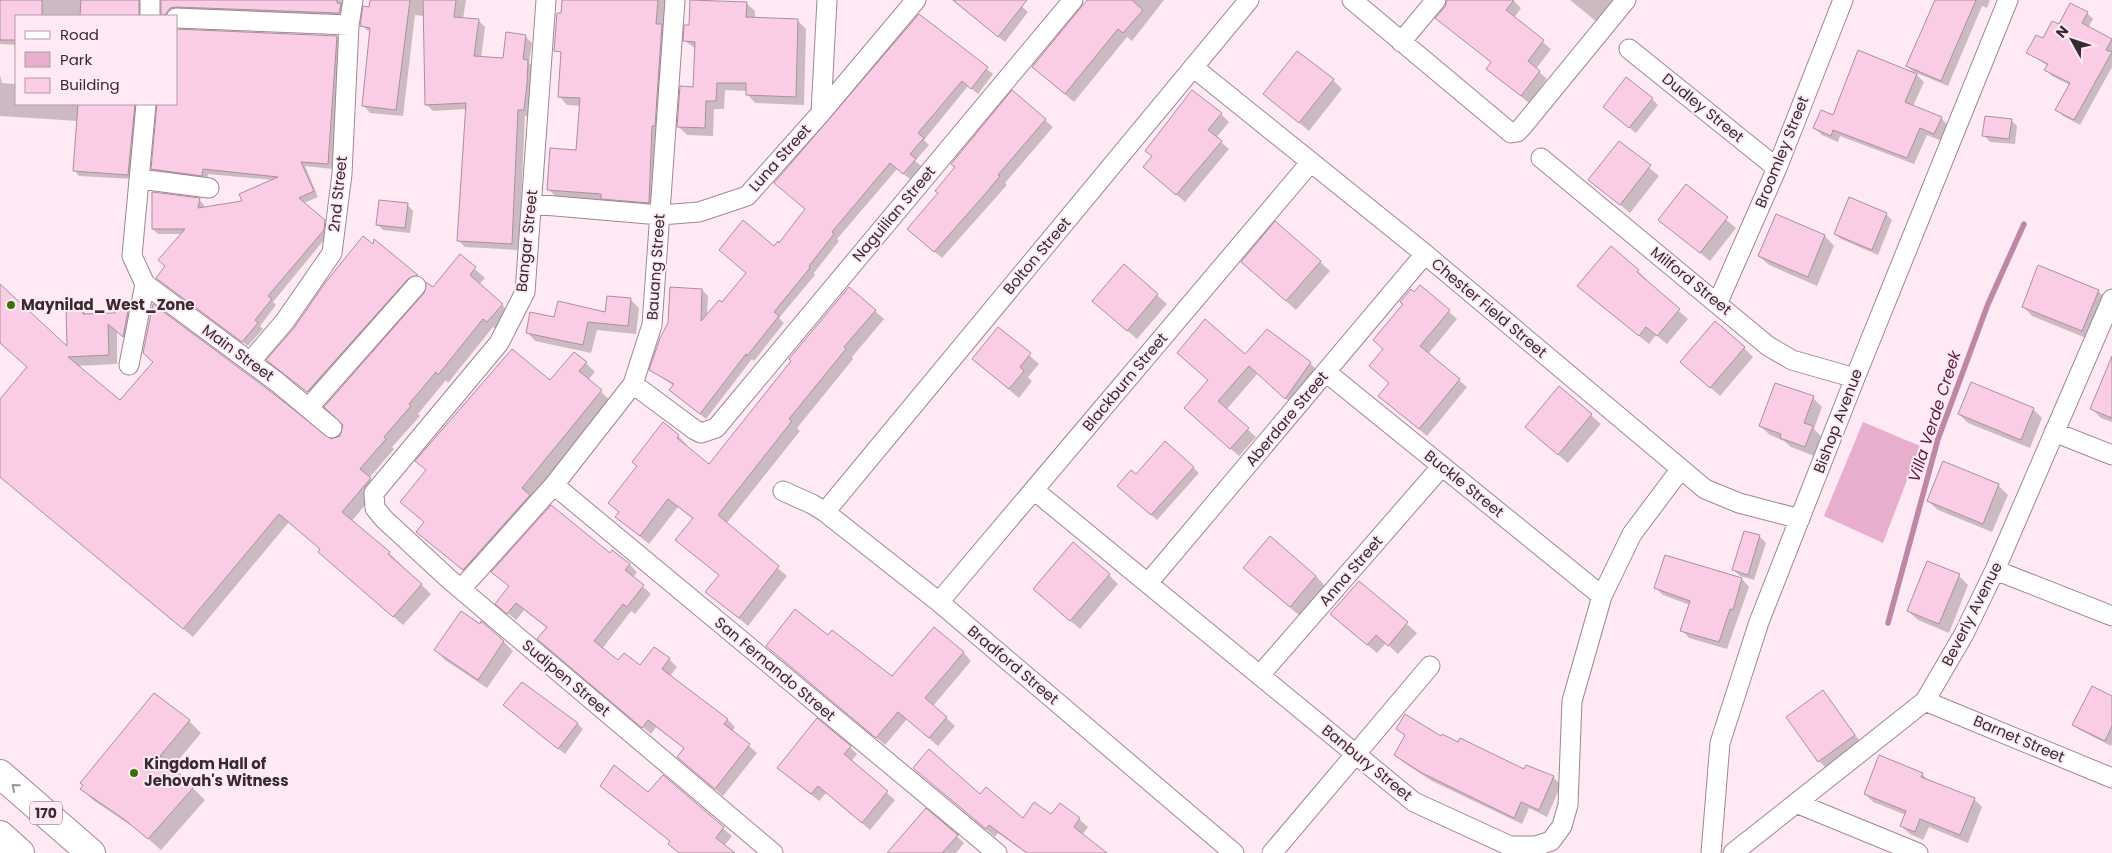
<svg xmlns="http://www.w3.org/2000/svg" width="2112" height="853" font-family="Poppins,sans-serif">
  <rect width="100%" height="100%" fill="#ffe9f4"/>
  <!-- green -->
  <path fill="#e7afcd" d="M1863,422L1920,446L1883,543L1824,516Z"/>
  <!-- shadow -->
  <path fill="#0003" d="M0,0H147L143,16H16V45L0,44Z
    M162,0H342V6L346,10L344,18L165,16L162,14Z
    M371,0H466L463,19L479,21L485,27L481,58L504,59L525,36L532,43L529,63L534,67L531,116H525L519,250L465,247L458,240L467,109L433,111L426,104L424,16L415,15L403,116L370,113L364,106L371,33L362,26L370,9Z
    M563,0H667L657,211L557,198L549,190L578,151L581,106L567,105L559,96Z
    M952,0H1015L1028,12L1005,42Z
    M1088,0H1164L1132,41L1127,37L1074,102L1042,75Z
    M1447,0H1513L1521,8L1514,18L1551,49L1536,69L1547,79L1529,103L1496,76L1492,63L1437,18L1448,3Z
    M1570,0H1614L1597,22Z
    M1936,0H1990L1987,8L1982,6L1948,86L1914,72L1924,82L1913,106L1941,118L1948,125L1942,141L1927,135L1914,164L1840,136L1838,142L1822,135L1815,128L1916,74L1907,66Z
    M746,3L755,11V18L797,20L806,29L804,105L755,103L747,94V91L725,90L724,109H714L713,136L687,135L679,127L694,88L696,49L685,41Z
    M2087,13L2093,19L2088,28L2112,40V67L2080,125L2063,116L2057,110L2070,85L2052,76L2046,70L2048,66L2028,53L2059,26Z
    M919,16L993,74L978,94L968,86L924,140L929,145L915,161L921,166L910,179L897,169L837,239L839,241L814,273L815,275L779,318L784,323L754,361L752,359L706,419L670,390L674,386L651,370L702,290L708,296L707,316L780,244L806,210Z
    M337,37L342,42L333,169L305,166L318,197L304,203L330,226L328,235L273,302L276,305L260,326L263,329L248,346L158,278L166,267L182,234H158L153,229L199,199L204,205V208L244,202L273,180L208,174L207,180L158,174L153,169L158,104H176Z
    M0,75L2,83L16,84V104H143L133,179L79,176L74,170L78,121L0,116Z
    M1333,80L1342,89L1309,131L1265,94Z
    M1652,99L1658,105L1636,133L1604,107Z
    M1221,114L1229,122L1216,138L1229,149L1185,202L1153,175Z
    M1045,120L1053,127L1005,183L1007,185L942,258L917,237Z
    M2011,120L2017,126L2015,144L1990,142L1984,135Z
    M1619,143L1659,176L1630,213L1590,180Z
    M1686,186L1736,228L1710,261L1660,220Z
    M407,204L413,211L410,233L383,230L377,224Z
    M1886,214L1892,220L1878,255L1841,239L1835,233Z
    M1776,216L1825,236L1834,246L1817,286L1769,265L1759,256Z
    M375,242L422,281L314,397L274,366L374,246Z
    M460,256L485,278L479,284L512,314L497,330L493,327L448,383L446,380L418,414L420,416L392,447L394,449L369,478L379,488L351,522L389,553L431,594L403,625L329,561L321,549L289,522L193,637L0,477V401L28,367L0,342V288L69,349L83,311L87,315L116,314L117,305L129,306L138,316L132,345L117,331V364L77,366L121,402L330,441L341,436L434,289Z
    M1242,262H1320L1330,271L1296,310Z
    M1638,271L1647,280L1646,282L1688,319L1667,344L1656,335L1649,344L1588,295Z
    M1420,287L1457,319L1428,354L1467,387L1427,436L1379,396L1390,383L1385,350Z
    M2098,291L2107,300L2091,340L2032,316L2023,306Z
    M1157,295L1167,304L1137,339L1103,310Z
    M630,299L639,308L636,334L597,330L591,353L535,341L527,332L555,319L606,314Z
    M875,311L884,319L852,357L853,359L797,428L800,431L726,524L787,576L748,626L707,592L720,576L693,519L678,507L649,544L616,517L619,512L610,503L678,436L687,445L686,446L710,466Z
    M999,329L1039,364L1028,377L1032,381L1019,398L973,359Z
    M1744,348L1753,357L1720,396L1691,371Z
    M1245,356L1310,363L1318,371L1294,406L1258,373L1226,410L1256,437L1239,456L1194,417Z
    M586,363L595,372L588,380L610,400L531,498L473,579L418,532L425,523L427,471L417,461Z
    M2112,370V422L2101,418L2091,408Z
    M1560,388L1601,424L1568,463L1536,436Z
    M1813,398L1822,407L1814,429L1821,436L1814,456L1791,447L1784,441L1770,435L1760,426Z
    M2033,409L2042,418L2030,448L1968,423L1959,414Z
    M1193,467L1199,473L1157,520L1125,492L1136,476Z
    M1998,485L2008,495L1992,532L1938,510L1928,501Z
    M1745,532L1760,537L1766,543L1754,580L1740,576L1734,570Z
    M610,554L629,564L637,572L633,578L651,594L635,614L631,611L602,649L618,662L640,667L669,659L677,667L670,676L727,719L735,727L732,731L757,753L723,796L687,765L685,749L656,727L651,734L547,647V628L524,610L516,620L505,611L510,587L493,572Z
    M1109,575L1118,584L1080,629L1044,598Z
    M1316,576L1325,586L1300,616L1254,577Z
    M1959,576L1968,585L1949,633L1918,620L1908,611Z
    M1742,579L1749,587L1727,649L1689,638L1682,630L1690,605L1663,595L1655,587Z
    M1359,582L1417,633L1398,654L1386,643L1377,653L1341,623Z
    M828,637L892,678L963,652L971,661L933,706L955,726L938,746L907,719L885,745L768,646Z
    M503,641L513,651L487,688L445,660L436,650Z
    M1823,692L1863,745L1828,770L1819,761Z
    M2112,698V744L2111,746L2080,730L2074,724Z
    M511,711L577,723L583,729L565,754Z
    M189,721L201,733L172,768L205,800L161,850L139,831L93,800L82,789Z
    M1397,729L1441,738L1524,771L1553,777L1561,785L1547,817L1529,808L1522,824L1432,781L1403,762L1395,755L1406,737Z
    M850,747L857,754L851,762L895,800L870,830L826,793L819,801L778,768Z
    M914,768L980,796L1023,820L1052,816L1079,819L1088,827L1082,835L1103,853H1026L998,833L995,837Z
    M1922,774L1930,782L1974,799L1982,807L1968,843L1929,827L1923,840L1910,834L1901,826L1906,815L1873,802L1865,794Z
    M663,778L732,836L724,846L732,853H679L669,844L671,842L610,794H648Z
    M957,836L964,843L956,853H888Z"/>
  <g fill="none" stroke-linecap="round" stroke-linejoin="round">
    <!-- stream -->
    <path stroke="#bd87a5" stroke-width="5.5" d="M1888,623L1938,439L1988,304L2024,224"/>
  </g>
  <!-- building -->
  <path fill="#fbcce5" stroke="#a9909d" d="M0,0H42V16H16V40H0Z
    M81,0H139V16H80Z
    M161,0H337V3L341,4L339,13L176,7L170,8L165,15H161Z
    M370,0H410L396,110L362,106L370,28L360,26L363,6L369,7Z
    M423,0H456L454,17L479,19L474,56L503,58L506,32L526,35L523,59L528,60L527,84L524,110H518L512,244L457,241L466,103L425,105Z
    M562,0H658L656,24H662L655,126H652L649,203L601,199V194L547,190L550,148L576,150L580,98L558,97L561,52L554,51L557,13H561Z
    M690,0L747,2L746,17L798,19L796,97L746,95V83H717L716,101H706L705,128L677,127L680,86L693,87L695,42L683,41L684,25H689Z
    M953,0H1027L998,37Z
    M1087,0H1132L1143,10L1123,33L1118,29L1065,94L1032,67Z
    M1447,0H1514L1506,10L1544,40L1528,61L1540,71L1521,96L1486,69L1491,62L1435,18L1445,7Z
    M1935,0H1976L1941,81L1906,66Z
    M2070,3L2088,12L2082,23L2112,39L2106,50L2112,52L2074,120L2055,110L2070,83L2044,70L2048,64L2026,53L2036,35L2043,38L2052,21L2059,24Z
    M919,14L988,67L971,89L962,81L918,133L924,138L910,154L916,159L903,174L890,163L832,232L834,234L809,266L810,268L774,312L779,316L747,356L746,354L700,414L669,390L674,384L649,370L660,338L668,323L670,287L702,289L701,321L719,300L722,302L746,273L719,250L743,220L774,246L778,241L779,243L805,209L774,183Z
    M176,29L337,36L328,164L301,162L314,191L299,198L325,220L324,230L268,296L272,299L255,320L258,323L242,342L156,278L165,266L158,260L185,229H152V192L200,198L198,208L242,201L239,194L278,177L203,169L202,176L151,169L157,104H176Z
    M1858,50L1917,74L1905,102L1942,117L1934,134L1920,128L1907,158L1833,130L1831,136L1813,128L1821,110L1833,115Z
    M1297,51L1334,79L1299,123L1263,94Z
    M1626,77L1653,98L1629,128L1603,107Z
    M1012,90L1046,119L998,175L1000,176L986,193L934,252L907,229L938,193L935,191L955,167L951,164Z
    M1192,90L1222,113L1208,130L1222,141L1176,195L1143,167L1152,156L1145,151Z
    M78,104H135L128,175L73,171Z
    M1985,116L2012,119L2009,139L1982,136Z
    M1619,141L1651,165L1620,205L1588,180Z
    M1686,184L1728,217L1700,253L1658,220Z
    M1849,197L1887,213L1872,250L1834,234Z
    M379,200L408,203L405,228L376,225Z
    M1776,214L1825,235L1808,277L1758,256Z
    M1275,221L1321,261L1286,301L1241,262Z
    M363,236L373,244L374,239L418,275L408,279L307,392L266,360L294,328L325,283Z
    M1611,246L1639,270L1637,272L1680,309L1657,336L1646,327L1639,336L1577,286Z
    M460,254L476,267L470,275L503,304L487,322L483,319L438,375L436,372L409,404L411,406L384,437L386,439L360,469L371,478L342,512L390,552L388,554L422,584L393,617L318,552L320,549L279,514L183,629L0,477V399L27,367L0,343V284L67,346L66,310L83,309V314L115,313L116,304L129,305L123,337L108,324L109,355L68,357L120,400L153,362L143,353L153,304L270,391L331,439L340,436L343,425L324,407L424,293L426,282L433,287Z
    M1124,264L1158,294L1127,331L1092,301Z
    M2038,265L2099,290L2082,331L2022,307Z
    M1420,285L1450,310L1420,346L1460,379L1419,429L1378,396L1389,383L1369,366L1383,349L1373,340L1403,304L1400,302L1411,289L1414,292Z
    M849,287L876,310L844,347L846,349L789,419L792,421L718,515L779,566L739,618L705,592L719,575L675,540L693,518L668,499L640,536L615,517L619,512L608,503L637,466L632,462L663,422L679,435L677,438L709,464L791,361L789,359Z
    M607,296L631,298L628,326L588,322L583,345L526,333L530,312L554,317L558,301L605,312Z
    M1205,319L1245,354L1267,329L1311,362L1285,399L1249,366L1218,401L1249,428L1230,449L1184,408L1208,380L1177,353Z
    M1715,321L1745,347L1710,388L1680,362Z
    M998,327L1031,353L1020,367L1024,371L1009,389L972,359Z
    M512,349L550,380L574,352L587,362L579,371L602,390L522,488L530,495L463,570L416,532L424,522L400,502L426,470L415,461Z
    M2112,356V418L2090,409Z
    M1971,382L2034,408L2021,440L1958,414Z
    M1775,383L1814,396L1804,423L1813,426L1805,447L1780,438L1781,434L1759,426Z
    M1559,386L1592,414L1558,455L1525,427Z
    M1165,441L1194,467L1151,515L1117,486L1131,470L1136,474Z
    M1943,461L1999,484L1983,524L1927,501Z
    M551,505L610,553L612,550L630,564L625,570L644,585L627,607L623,604L594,641L618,660L624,653L640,665L654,647L670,658L662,669L728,719L724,724L750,744L715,789L677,757L684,748L648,720L642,728L537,639L547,627L516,603L507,614L495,604L509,586L491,572Z
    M1744,531L1760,535L1748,575L1732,570Z
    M1270,536L1316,576L1290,607L1243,568Z
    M1073,542L1110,574L1070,621L1033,589Z
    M1665,555L1742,578L1733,610L1730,609L1719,642L1680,631L1690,601L1654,588Z
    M1927,561L1960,574L1939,624L1907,611Z
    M1359,581L1408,622L1388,646L1376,635L1367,645L1330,614Z
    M795,609L828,635L832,630L892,676L934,627L964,652L925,698L947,717L929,738L898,712L876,738L766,646Z
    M461,611L480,624L481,621L504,641L478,680L434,650Z
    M522,682L578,723L558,749L503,705Z
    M2092,686L2112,696V726L2105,741L2072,725Z
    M1823,690L1855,735L1818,762L1786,717Z
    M154,693L190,720L160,756L194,787L148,839L125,820L80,789L83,785L80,783Z
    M1405,714L1441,736L1442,734L1458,742L1460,738L1524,769L1526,765L1554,776L1539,810L1521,802L1514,818L1422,773L1394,755L1405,735L1396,729Z
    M817,718L851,746L844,754L888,791L862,823L818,786L811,794L777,768Z
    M929,749L980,794L986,787L1023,818L1034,802L1051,814L1060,803L1080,818L1074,827L1107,853H1027L989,825L986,829L913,768Z
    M1879,755L1923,773L1921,777L1975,798L1960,835L1920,819L1915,832L1900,826L1906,811L1864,794Z
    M614,765L648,792L663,775L724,827L716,838L735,853H679L668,844L670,841L600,786Z
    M926,808L958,835L942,853H887Z"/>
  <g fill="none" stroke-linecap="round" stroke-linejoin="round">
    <!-- street casing -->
    <g stroke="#9f8693" stroke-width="21">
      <path id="street" d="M546,0L525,292L499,343L374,493L375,508L384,519L450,580L773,853
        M1352,0L1511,133L1517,132L1522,127L1626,0
        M150,16V0
        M176,18L349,25
        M1401,42L1436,0
        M1629,49L1777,168
        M1193,67L1425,254L1705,489L1739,503L1800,519
        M146,104L132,256L145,284L277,382L332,428
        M821,113L827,0
        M1541,158L1768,346L1792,360L1855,378
        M140,179L209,188
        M532,204L660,215L699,212L747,196L821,113L916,0
        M1718,302L1777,168L1843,0
        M250,362L285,321L332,253L342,174L349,25L353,0
        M129,365L145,284
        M1326,372L1602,596
        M633,384L695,430L701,433L716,428L1073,0
        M309,407L416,286
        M2054,432L2112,455
        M554,485L997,853
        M1034,490L1414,802L1510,846H1536L1551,841L1562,826L1568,805L1572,701L1602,596L1632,534L1680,470
        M783,491L812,504L825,512L939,602L1234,853
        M825,512L1249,0
        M1995,570L2112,616
        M1148,583L1425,254
        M461,589L554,485L633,384L652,325L675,0
        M939,602L1310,163
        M1260,675L1442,466
        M1925,701L2112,778
        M1796,803L1918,853
        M1272,853L1430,666
        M1711,853L1720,743L1759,622L1855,378L2008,0
        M1733,853L1925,701L1964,634L1995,570L2112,299"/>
    </g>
    <!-- primary casing -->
    <g stroke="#9f8693" stroke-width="30">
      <path id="primary" d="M0,774L91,853
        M0,835L20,853"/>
    </g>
    <!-- street -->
    <use href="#street" stroke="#fff" stroke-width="19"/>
    <!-- primary -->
    <use href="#primary" stroke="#fff" stroke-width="28"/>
  </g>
  <!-- one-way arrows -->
  <defs><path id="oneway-chevron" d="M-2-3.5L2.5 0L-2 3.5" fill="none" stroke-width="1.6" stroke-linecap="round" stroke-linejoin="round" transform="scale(1.25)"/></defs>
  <use stroke="#9a9598" href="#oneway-chevron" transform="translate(15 787) rotate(-139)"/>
  <!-- markers -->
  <g fill="#397304" stroke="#ffe9f4" stroke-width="2">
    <circle cx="11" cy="305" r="5"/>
    <circle cx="134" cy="773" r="5"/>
  </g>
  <g text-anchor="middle" stroke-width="4" stroke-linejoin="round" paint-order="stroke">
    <!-- shield labels -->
    <rect fill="#ffe9f4" stroke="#72646b" stroke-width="1" x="30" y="801.5" width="32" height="23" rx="4"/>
    <g font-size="14" font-weight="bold" fill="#352b30">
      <text x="46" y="818">170</text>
    </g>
    <!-- street labels -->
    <g font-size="15" fill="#352b30" stroke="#ffe9f4">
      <text transform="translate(1703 108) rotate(39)" y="5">Dudley Street</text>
      <text transform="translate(1782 152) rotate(-68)" y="5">Broomley Street</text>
      <text transform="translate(780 158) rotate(-48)" y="5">Luna Street</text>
      <text transform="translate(338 194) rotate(-84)" y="5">2nd Street</text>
      <text transform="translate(894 214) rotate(-50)" y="5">Naguilian Street</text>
      <text transform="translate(527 241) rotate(-84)" y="5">Bangar Street</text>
      <text transform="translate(1037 256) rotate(-50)" y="5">Bolton Street</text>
      <text transform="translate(656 267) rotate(-86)" y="5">Bauang Street</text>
      <text transform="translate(1691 281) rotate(39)" y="5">Milford Street</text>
      <text transform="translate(1489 308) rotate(40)" y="5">Chester Field Street</text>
      <text transform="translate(238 353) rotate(36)" y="5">Main Street</text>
      <text transform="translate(1125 382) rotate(-50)" y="5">Blackburn Street</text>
      <text transform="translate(1287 419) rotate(-50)" y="5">Aberdare Street</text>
      <text transform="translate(1838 421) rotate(-69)" y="5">Bishop Avenue</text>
      <text transform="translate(1464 484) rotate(39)" y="5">Buckle Street</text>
      <text transform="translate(1351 571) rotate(-49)" y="5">Anna Street</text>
      <text transform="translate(1972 614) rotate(-63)" y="5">Beverly Avenue</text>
      <text transform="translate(1013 665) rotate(40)" y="5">Bradford Street</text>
      <text transform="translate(775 669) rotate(40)" y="5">San Fernando Street</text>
      <text transform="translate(566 678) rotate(40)" y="5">Sudipen Street</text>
      <text transform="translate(2019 739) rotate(23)" y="5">Barnet Street</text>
      <text transform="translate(1367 763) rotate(39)" y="5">Banbury Street</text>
    </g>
    <!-- poi labels -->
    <g font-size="15" font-weight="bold" fill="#352b30" stroke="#ffe9f4" text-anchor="start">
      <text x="21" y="310">Maynilad_West_Zone</text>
      <text x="144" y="769">Kingdom Hall of<tspan x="144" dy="17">Jehovah's Witness</tspan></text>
    </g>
    <!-- water labels -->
    <g font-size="16" font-style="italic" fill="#5d1c45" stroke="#ffe9f4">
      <text transform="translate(1934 416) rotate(-72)" y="6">Villa Verde Creek</text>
    </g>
  </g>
  <!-- legend -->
  <rect x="15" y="15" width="162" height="90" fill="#ffe9f4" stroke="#ae9da6"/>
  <rect x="25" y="31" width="25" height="8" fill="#ffffff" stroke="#ae9da6"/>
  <text x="60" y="40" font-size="15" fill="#352b30">Road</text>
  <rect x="25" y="52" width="25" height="15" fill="#e7afcd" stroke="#ae9da6"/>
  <text x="60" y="65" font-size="15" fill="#352b30">Park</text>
  <rect x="25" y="78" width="25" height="15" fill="#fbcce5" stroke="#ae9da6"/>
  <text x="60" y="90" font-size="15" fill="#352b30">Building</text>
  <!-- north arrow -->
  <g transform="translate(2072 40) rotate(310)" stroke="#ffe9f4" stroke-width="4" paint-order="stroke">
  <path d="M0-4L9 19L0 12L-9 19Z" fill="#352b30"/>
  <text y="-8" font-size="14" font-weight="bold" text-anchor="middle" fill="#352b30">N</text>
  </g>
</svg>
